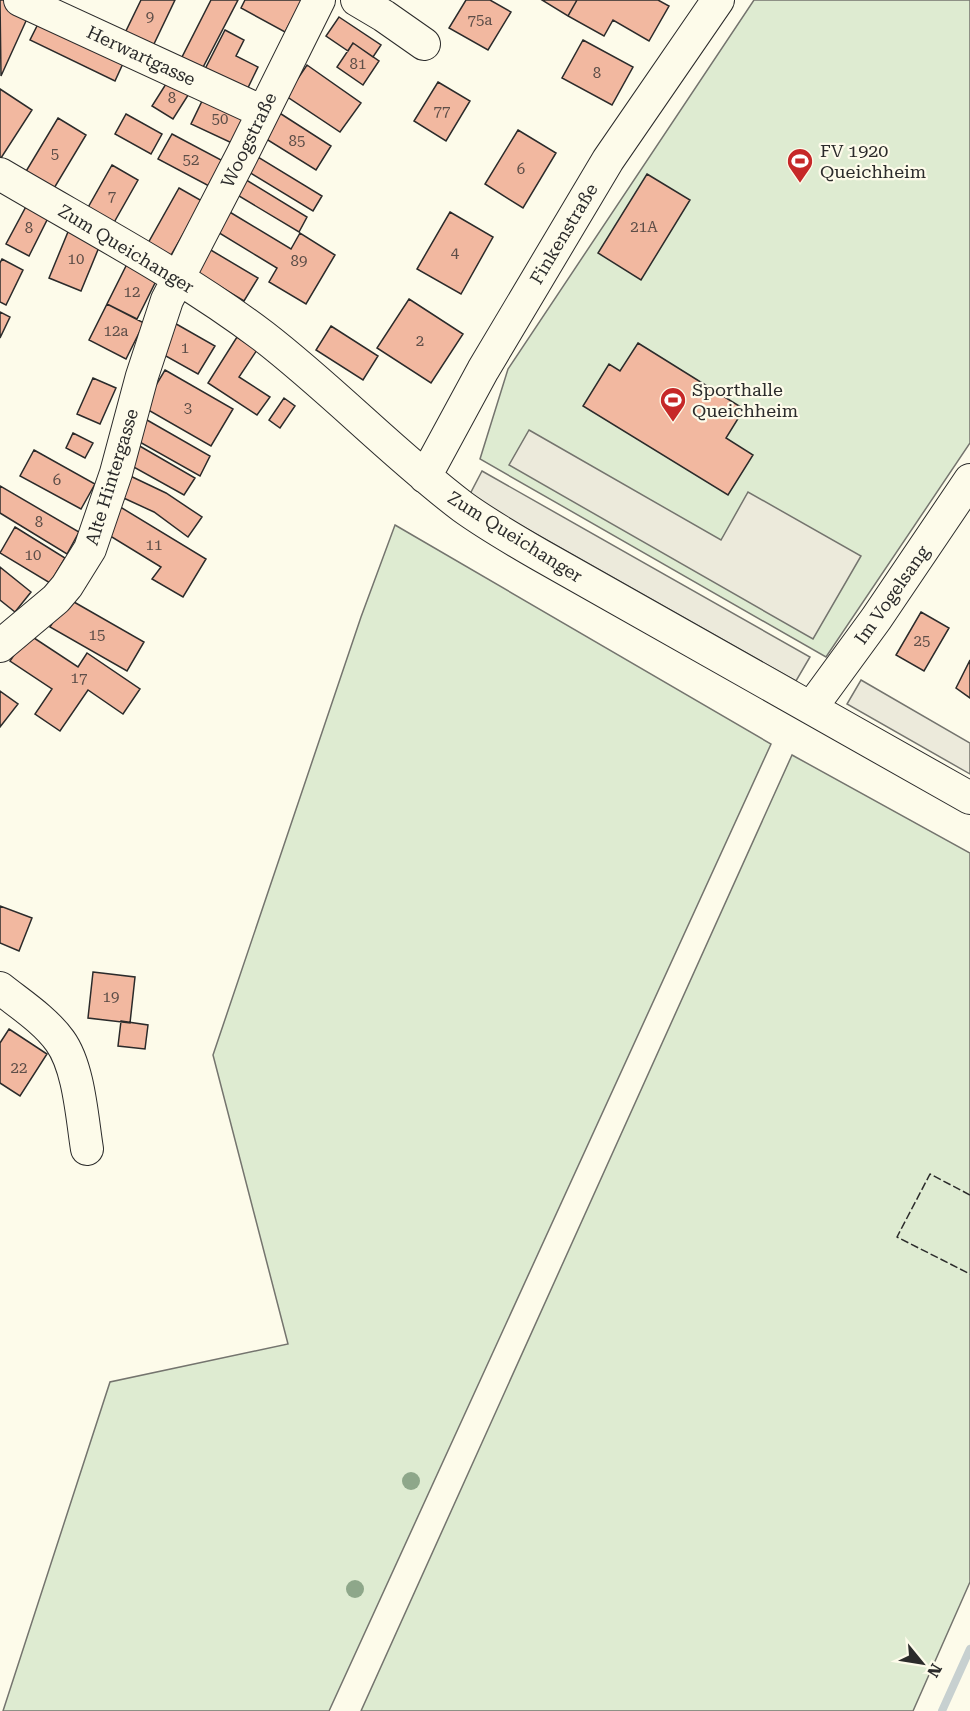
<svg xmlns="http://www.w3.org/2000/svg" width="970" height="1711" font-family="'Roboto Serif',serif">
  <rect width="100%" height="100%" fill="#fdfbea"/>
  <!-- green -->
  <path fill="#deebd1" stroke="#74746e" stroke-width="1.5" d="M754,0H970V443L826,657L480,459L508,369Z
    M395,525L771,744L329,1711H3L110,1382L288,1344L213,1055L361,617Z
    M792,755L970,853V1582L913,1711H361Z"/>
  <!-- parking -->
  <path fill="#eceadb" stroke="#74746e" stroke-width="1.5" d="M529,430L721,540L748,492L861,556L813,639L509,465Z
    M482,471L810,657L796,681L469,496Z
    M861,680L970,743V774L847,704Z"/>
  <g fill="none" stroke-linecap="round" stroke-linejoin="round">
    <!-- stream -->
    <path stroke="#c7d0d0" stroke-width="8" d="M942,1711L970,1649"/>
  </g>
  <!-- building -->
  <path fill="#f2b8a0" stroke="#2b2b2b" stroke-width="1.5" d="M0,0H8L31,10L1,76Z
    M141,0H175L153,46L125,33Z
    M211,0H238L200,73L179,63Z
    M245,0H302L285,32L241,8Z
    M466,0H490L511,12L488,50L449,28Z
    M542,0H577L568,16Z
    M577,0H658L669,6L649,41L613,20L604,36L568,16Z
    M339,17L381,45L373,57L353,43L348,51L326,36Z
    M41,18L125,59L115,81L30,40Z
    M225,30L244,40L236,56L258,67L244,96L202,75Z
    M583,40L633,67L612,105L562,78Z
    M353,43L379,61L363,85L337,67Z
    M307,65L361,103L340,132L286,96Z
    M171,76L192,89L173,119L152,106Z
    M438,82L470,101L446,141L414,121Z
    M0,89L32,110L1,158H0Z
    M205,95L249,115L234,144L191,124Z
    M278,112L331,146L316,170L263,137Z
    M126,114L162,134L151,154L115,134Z
    M58,118L86,135L53,190L25,173Z
    M518,130L556,153L523,208L485,184Z
    M172,134L223,161L209,186L158,159Z
    M253,154L322,196L313,211L244,169Z
    M112,165L138,180L112,226L86,211Z
    M647,174L690,200L641,280L598,253Z
    M238,175L307,217L299,232L229,190Z
    M179,188L202,201L170,257L147,245Z
    M29,201L51,212L29,256L6,244Z
    M228,211L291,249L300,233L335,255L306,304L269,282L277,268L216,231Z
    M450,212L493,237L461,294L417,269Z
    M70,227L102,240L81,291L49,278Z
    M204,246L258,278L244,301L191,269Z
    M2,259L23,270L6,305L0,302V263Z
    M127,264L157,279L137,319L107,304Z
    M409,299L463,334L431,383L377,348Z
    M107,304L144,323L126,359L89,340Z
    M0,312L10,317L0,338Z
    M171,321L215,346L198,374L155,350Z
    M331,326L378,356L363,380L316,350Z
    M237,337L257,350L239,377L270,397L257,415L208,383Z
    M638,343L744,409L726,438L753,455L728,495L583,406L609,364L620,371Z
    M165,370L233,409L211,446L143,407Z
    M93,378L116,388L100,424L77,414Z
    M284,398L295,406L280,428L269,420Z
    M140,416L210,456L200,476L129,436Z
    M73,433L93,443L85,458L66,448Z
    M131,441L195,478L184,495L121,460Z
    M34,450L95,484L81,509L20,476Z
    M124,473L166,493L202,517L188,537L154,512L115,494Z
    M0,486L79,532L67,554L0,513Z
    M117,505L206,559L183,597L152,579L161,567L102,531Z
    M15,527L65,558L50,583L0,553Z
    M0,567L31,592L15,612L0,600Z
    M67,598L144,642L127,671L50,627Z
    M921,612L949,628L924,671L896,655Z
    M28,634L78,667L87,653L140,689L123,714L88,690L60,731L35,714L52,689L10,661Z
    M970,660V698L956,688Z
    M0,691L18,704L0,727Z
    M0,906L32,918L19,951L0,943Z
    M93,972L135,977L130,1023L88,1018Z
    M121,1021L148,1025L145,1049L118,1046Z
    M9,1029L47,1054L20,1096L0,1083V1043Z"/>
  <g fill="none" stroke-linecap="round" stroke-linejoin="round">
    <!-- minor casing -->
    <g stroke="#2b2b2b" stroke-width="34">
      <path id="minor" d="M20,0L263,112
        M357,0L384,16L424,44
        M0,174C88,226 181,274 263,336C333,390 393,454 463,507C488,525 514,540 540,555L970,798
        M425,477L483,370L608,160L718,0
        M0,646L56,599L67,586L90,549L116,473L142,376L167,300L242,155L319,0
        M811,708L876,619L970,480
        M0,988C20,1004 45,1020 60,1041C79,1067 82,1118 87,1149"/>
    </g>
    <!-- minor -->
    <use href="#minor" stroke="#fdfbea" stroke-width="32"/>
    <!-- fence -->
    <path stroke="#2b2b2b" stroke-width="1.5" stroke-dasharray="8 3" stroke-linecap="butt" d="M970,1195L930,1174L897,1237L970,1274"/>
  </g>
  <!-- trees -->
  <g fill="#8ea78a">
    <circle cx="411" cy="1481" r="9"/>
    <circle cx="355" cy="1589" r="9"/>
  </g>
  <!-- icons -->
  <defs>
    <g id="stadium-pin" transform="scale(1.35)"><path d="M0 17L-7.5 6A9.5 9.5 0 1 1 7.5 6Z" fill="#c62828" stroke="#fdfbea"/><path d="M0-5a6.5 5 0 1 0 0 10a6.5 5 0 1 0 0-10ZM-3.5-1.8h7v3.6h-7Z" fill="#fff"/></g>
  </defs>
  <g fill-rule="evenodd">
    <use href="#stadium-pin" x="800" y="161"/>
    <use href="#stadium-pin" x="673" y="400"/>
  </g>
  <g text-anchor="middle" stroke-width="4.5" stroke-linejoin="round" paint-order="stroke">
    <!-- number labels -->
    <g font-size="15" fill="#5d4e48">
      <text x="150" y="22">9</text>
      <text x="480" y="25">75a</text>
      <text x="358" y="69">81</text>
      <text x="597" y="78">8</text>
      <text x="172" y="103">8</text>
      <text x="442" y="116">77</text>
      <text x="220" y="124">50</text>
      <text x="297" y="146">85</text>
      <text x="55" y="159">5</text>
      <text x="191" y="165">52</text>
      <text x="521" y="174">6</text>
      <text x="112" y="201">7</text>
      <text x="644" y="232">21A</text>
      <text x="29" y="233">8</text>
      <text x="455" y="258">4</text>
      <text x="76" y="264">10</text>
      <text x="299" y="266">89</text>
      <text x="132" y="297">12</text>
      <text x="116" y="336">12a</text>
      <text x="420" y="346">2</text>
      <text x="185" y="353">1</text>
      <text x="188" y="413">3</text>
      <text x="57" y="485">6</text>
      <text x="39" y="527">8</text>
      <text x="154" y="550">11</text>
      <text x="33" y="560">10</text>
      <text x="97" y="640">15</text>
      <text x="922" y="646">25</text>
      <text x="79" y="683">17</text>
      <text x="111" y="1002">19</text>
      <text x="19" y="1073">22</text>
    </g>
    <!-- street labels -->
    <g font-size="18" fill="#2b2b2b" stroke="#fdfbea">
      <text transform="translate(141 56) rotate(25)" y="6">Herwartgasse</text>
      <text transform="translate(249 140) rotate(-64)" y="6">Woogstraße</text>
      <text transform="translate(564 234) rotate(-59)" y="6">Finkenstraße</text>
      <text transform="translate(126 249) rotate(31)" y="6">Zum Queichanger</text>
      <text transform="translate(112 477) rotate(-73)" y="6">Alte Hintergasse</text>
      <text transform="translate(515 537) rotate(32)" y="6">Zum Queichanger</text>
      <text transform="translate(892 595) rotate(-55)" y="6">Im Vogelsang</text>
    </g>
    <!-- poi labels -->
    <g font-size="18" fill="#2b2b2b" stroke="#fdfbea" text-anchor="start">
      <text x="820" y="157">FV 1920<tspan x="820" dy="21">Queichheim</tspan></text>
      <text x="692" y="396">Sporthalle<tspan x="692" dy="21">Queichheim</tspan></text>
    </g>
  </g>
  <!-- north arrow -->
  <g transform="translate(922 1663) rotate(120)" stroke="#fdfbea" stroke-width="4.5" paint-order="stroke">
  <path d="M0-4.5L10 22L0 15L-10 22Z" fill="#2b2b2b"/>
  <text y="-9" font-size="16" font-weight="bold" text-anchor="middle" fill="#2b2b2b">N</text>
  </g>
</svg>
